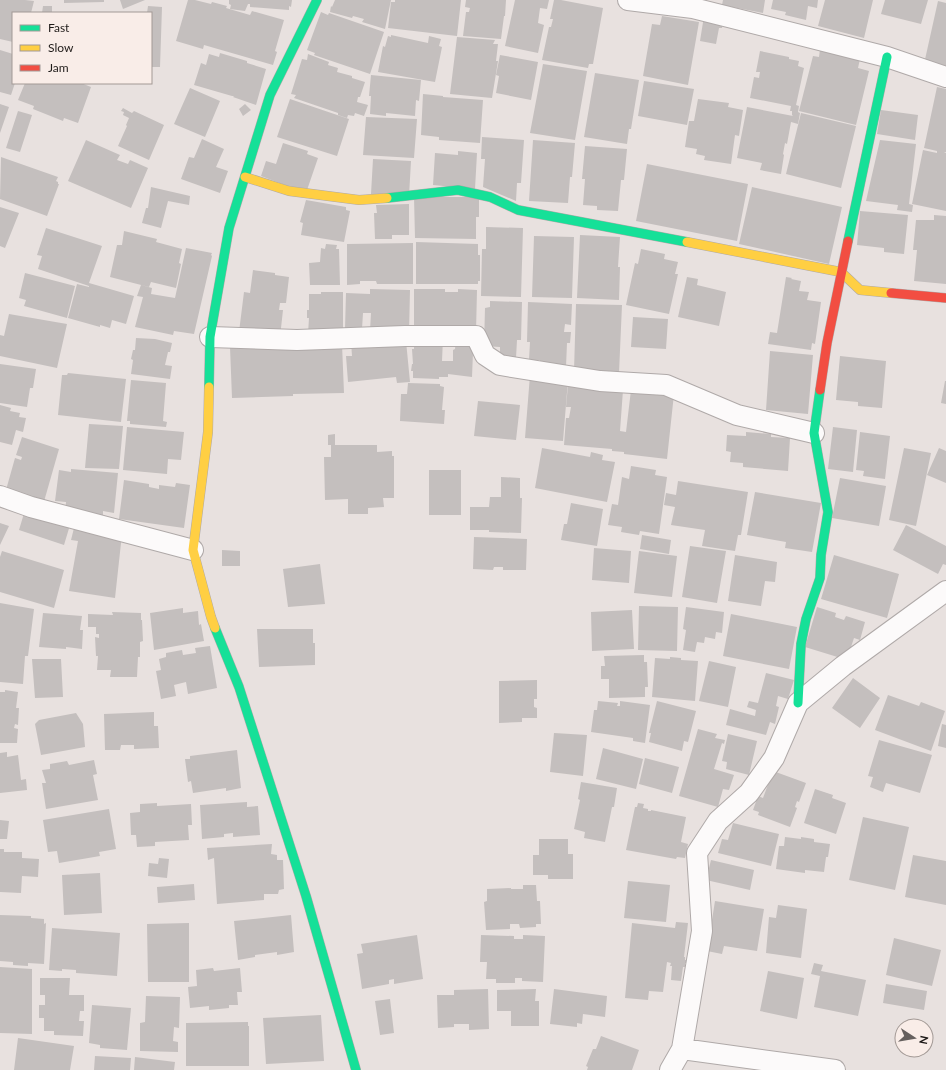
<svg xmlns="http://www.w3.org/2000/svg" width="946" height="1070" font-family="Lato,sans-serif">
  <rect width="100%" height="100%" fill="#e8e1df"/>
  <!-- building -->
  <path fill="#c4bfbe" d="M0,0H25L34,1L31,13H13V42L0,39Z
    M64,0H104V2L64,3Z
    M120,0H145L123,9Z
    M188,0H195L211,4L212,2L227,6L226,8L250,15L252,11L284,20L275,51L277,52L273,65L204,45L203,49L176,41Z
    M229,0H292L291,7L289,6V10L250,7V4H248L245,11L230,9L231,5L229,4Z
    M335,0H391L385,29L362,22L364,19L353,16L352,18L330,12L331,6L332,7Z
    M395,0H461L457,36L388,28L391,2H395Z
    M466,0H506L505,16H504L501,39L463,36L466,12H469L470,8L465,7Z
    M515,0H549L547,9L540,8L538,23L544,25L538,53L505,46Z
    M554,0H561L603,8L593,64H589L588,68L542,60L549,27H551L553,19H550Z
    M723,0H765L763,13L722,5Z
    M773,0H818L817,8L808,6L806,20L785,15L786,12L771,9Z
    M825,0H873L864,38L818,26Z
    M885,0H928L921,24L881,14Z
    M938,1L946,3V67L924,64Z
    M43,6H52V13H42Z
    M148,6L162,7L160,67H151V13H147Z
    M321,12L328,15L329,13L384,32L370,74L314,55L315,53L307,50Z
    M662,16L699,22L688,85L643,76L652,24L660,25Z
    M704,16L723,20L722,28H719L716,44L700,41Z
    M391,35L428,43L429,36L441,39L439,46L442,47L435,82L378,72L383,46L385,47L388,36L391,37Z
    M457,37L495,40L493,44H498L496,61H498L492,98L450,94Z
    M820,49L860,59L858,68L869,71L856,125L799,111L813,56L819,57Z
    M0,50L13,54V83H15L11,95L0,92Z
    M760,51L789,57V59L799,61L798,66L804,68L796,105L799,106L798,112L800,113L798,124L791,122L787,144L785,143L783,154L784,155L781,174L760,170L762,163L737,158L747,107L793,116L792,115V111H790L791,106L750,98L754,77L759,78L760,72H756Z
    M220,53L247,61V63L266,69L256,105L233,97L234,96H232L194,85L201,63L206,65L209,54L219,57Z
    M308,54L329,62L328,65L338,68L337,72L352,76V78L365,82L360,97H358L357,102L368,105L364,116L355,113L354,116L348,115L347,118L338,115V113L294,98L296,95L291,94L302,59L307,60Z
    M500,55L538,62L531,100L496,93L499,76L496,75Z
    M543,64L587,71L575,140L530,133Z
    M595,73L639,80L631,129H629L627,144L584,137Z
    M371,75L421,80L419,101L416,100L415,116L386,113V116L370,114L371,96H369Z
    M644,81L694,89L687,125L638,116Z
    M25,83H81L91,87L78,123L64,118L63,121L33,109L34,106L18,100Z
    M937,87L946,89V152H944L946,153V211L912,204L923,150L937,153V151L924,148Z
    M190,88L220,101L205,137L174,124Z
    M423,94L443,96V97L483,100L480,143L439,140V137L421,135Z
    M290,99L349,119L337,156L277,137Z
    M698,99L729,103L728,107L743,110L739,136L735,135L731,164L704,160L705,156L696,154L697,149L685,147L689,121H694Z
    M0,104L9,107L0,133Z
    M245,104L251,110L243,116L239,109Z
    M123,108L132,113L134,111L164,125L149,160L118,146L127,126L126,125L129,118L123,115L124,112L121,111Z
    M881,110L918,115L915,140L877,134Z
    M18,111L32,115L20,152L6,148Z
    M801,113L856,126L841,188L786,174Z
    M366,117L417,119L414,158L363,155Z
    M482,137L524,140L521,183H517L516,201L483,187L485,159H481Z
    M202,139L224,149L216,167L228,171L220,193L181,179L189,157L194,158Z
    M86,140L120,155L117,160L128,164L130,160L148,168L131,208L68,181Z
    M533,140L575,143L572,177H570L568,203L529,201Z
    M880,140L916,144L909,204L913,205L912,212L897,210L898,205L866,201Z
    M283,143L308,151L307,154L318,158L306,193L261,176L266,161L276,164Z
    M585,146L627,149L624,180H621L618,211L597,210V206L583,205L585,179H582Z
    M458,151L477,153L475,189L433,185L435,153L458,155Z
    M1,157L58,177L56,181L58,182V184H59L47,216L0,199Z
    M373,159L411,161L409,196L371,194Z
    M647,164L748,184L737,241L636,221Z
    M151,187L190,196L189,205L168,201L161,228L142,223L146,208H148Z
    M752,187L842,207L829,264L739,244Z
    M414,197H479V217H476V239L415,238Z
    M306,200L346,207V210L350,211L344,242L301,235L303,223L300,222Z
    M409,204V235H392V239H375L374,213H377L376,205Z
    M0,207L19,213L5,248L0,246Z
    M860,211L908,215L904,254L884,252V248L857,245Z
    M934,215L946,216V284L914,281L917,250H913L916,220H934Z
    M486,227L523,228L521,297L481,296L482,249H486Z
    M46,228L102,246L89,283L134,296L126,324L112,320L110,328L100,325V327L68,318L77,284L89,287V286L38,269L42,256L37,255Z
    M124,231L157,239L156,242L182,249L179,263L181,264L176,288L151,282L149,287L110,277L117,245H122Z
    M580,235L620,237L618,267H620L619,300L577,298Z
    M534,236L574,237L572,298L532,297Z
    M416,242L478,244V255H480V281H478V284H416Z
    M413,243V284H377L376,281H360V284L347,285V244Z
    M326,244L337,245L336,249H339L340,285H310L309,263L320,262L321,248L325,249Z
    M186,248L212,253L211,255L212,256L194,334L174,331L173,335L135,327L143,297L137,296L141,285L152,288L151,294L175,298Z
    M641,249L665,254L664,259L678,262L675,274H678L669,314L626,305L635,263L638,264Z
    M253,270L275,273V275L289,277L286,303H280L279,310H283L280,337L239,332L244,292L250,293Z
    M25,273L75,286L67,318L24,306L26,300L19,298Z
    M687,277L698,279L697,285L726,292L719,326L678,317Z
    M786,277L792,278L791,279L801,281L799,291L809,292L807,300L821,302L815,344L812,343L811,350L768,344L770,332L777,333Z
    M370,289L410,290L409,333L370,331L371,313H363L362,329H345L346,293L370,294Z
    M414,289H445V292H458V289L477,290L476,332L414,329Z
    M321,292H343V329L325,328V334H308L309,318H307V310H309V294H321Z
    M490,301L522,302L521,340H517L516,358H500V347L484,346L485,308L490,307Z
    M528,302L572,304L571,325L565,324L564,332H571L570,343H567L566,367L540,366V360H529L530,342H527Z
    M576,304L622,305L619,373L574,371Z
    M9,314L67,324L57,368L0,356V335L4,336Z
    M633,317L668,319L666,349L631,347Z
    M136,338L155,339L172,343L170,352H168L165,365L172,366L170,379L131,374L133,360L131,359L133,350H135Z
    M443,338L442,361H453V350L455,349L456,340H472V351L473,352L472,377L448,374V377H439V379L413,378V371H411L412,364H413L412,349H414V341Z
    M406,341L410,382L397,383L396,377L348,382L346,356H352L351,342Z
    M342,344L344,393L293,394V396L232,398L230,347Z
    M770,351L813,355L808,414L766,410Z
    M840,356L886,361L882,408L858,406V402L836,400Z
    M0,364L36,369L33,388H30L27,407L0,403Z
    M68,373L126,379L121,422L58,415L62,375H67Z
    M530,375L568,380L563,441L525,438Z
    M131,380L166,383L163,421L167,422L166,427L130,424V421H127Z
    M945,381H946V404L941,403Z
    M408,383L440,384V386L444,387L442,410H445L444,424L400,421L401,394H407Z
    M568,385L623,390L620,431L626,432L631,390L674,394L667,459L624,454V452L612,451V449L564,445L566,418H569L571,407H566Z
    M478,401L520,405L516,440L474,436Z
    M0,405L11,408L10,411L20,413L19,417L26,418L23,432L16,430L12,445L0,442Z
    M89,424L123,426L119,469L85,468Z
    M127,427L184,432L181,460L168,459L167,474L123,470Z
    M833,427L857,430L853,472L828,469Z
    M746,432L771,434V437L790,438L788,471L743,467V463L730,462L731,452L726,451L727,435L746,436Z
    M860,432L890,436L885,479L863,476L864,471L856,470Z
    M335,434V445H377V452L392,451V456H394V498H383L384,507L368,508V514H348V499L325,500L324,457H331V445H328V435Z
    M22,437L59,449L43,505L6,490L15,458L21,460L22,457L16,455Z
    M542,448L590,457L591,452L603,455L602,460L615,462L607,502L535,488Z
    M904,448L931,453L916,526L889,520Z
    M939,448L946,451V483L927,475Z
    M631,466L656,470L655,475L667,477L659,534L640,531L639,535L621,532L622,527L608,525L612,504L618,505L622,477L629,479Z
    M71,469L118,473L114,513L103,511V515L65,513L66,502L55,501L59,470L71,472Z
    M429,470H461V515H429Z
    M501,477L520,478V498H522L521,533L489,532V530H470V507H489L490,497H501Z
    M840,478L886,486L879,526L832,518Z
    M124,480L149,484V487L159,489V485L175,487L176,483L190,485L184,528L119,519Z
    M678,481L748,492L741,535H738L735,551L702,546L705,530L671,525L675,507L664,505L666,493L676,495Z
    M755,492L821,503L812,552L785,548L786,542L747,535Z
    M571,503L603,509L597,546L561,540L564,524H567Z
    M25,510L70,525L64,545L19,530Z
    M0,523L9,526L0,545Z
    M906,525L946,546V565L943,564L938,574L893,550Z
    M74,528L122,534L115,598L69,591L78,541L71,540Z
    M642,535L671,540L669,554L640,549Z
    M474,537L527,539L526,570H503V567H494L493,570L473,569Z
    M690,546L726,551L717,603L682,597Z
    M594,548L631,551L629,583L592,580Z
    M222,550L240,551V566H222Z
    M2,551L64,570L54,608L0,592V557Z
    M639,551L677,556L672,597L634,593Z
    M735,555L777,562L775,582L765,581L761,606L728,601Z
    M834,555L899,574L887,618L821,599Z
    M320,564L325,604L288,607L283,569Z
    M0,603L34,609L28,656H25L23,684L0,682Z
    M639,606L678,607L677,651L638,650Z
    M686,607L724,612L722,633L716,632L715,639L705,637L704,643L697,642L695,652L683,650L686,630L683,629Z
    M817,607L836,613L835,617L844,620L846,616L865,622L860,640L854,638L849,653L844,659L805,647Z
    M183,608V613L198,611L199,625L201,624L204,641L154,650L150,613Z
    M632,610L634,649L592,651L591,612Z
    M112,612L141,613V620H142L143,641L140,642V657H138L137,677H110L111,670H97L98,656H96L95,637L99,638V634H96V627H88V614L113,615Z
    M43,613L82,616L80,630H83L82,649L66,647V649L39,647Z
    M731,614L797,627L789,669L723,656Z
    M257,629H313V643H315V665L259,667Z
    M210,646L217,688L188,694L186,682L174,685L176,696L161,699L156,671L161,670L159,659L166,657V653L182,650L183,655L196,653L195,648Z
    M644,655V662H647L648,687H645V697L609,698V679H601V666H605L604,656Z
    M670,657L681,658V660L698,661L695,701L652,697L655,658L670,659Z
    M32,659H61L63,697L35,698Z
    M709,661L736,667L728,707L699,701Z
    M766,673L794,680L788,699L778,696L776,706L779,707L775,724L770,722L766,735L726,725L730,709L755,716L756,710L747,707L749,701L758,703Z
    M853,678L880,698L860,728L832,708Z
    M537,680V699H534V707L537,708V718H522V722L499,723V681Z
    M5,690L18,692L16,708H19L18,725L15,724L14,728L18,729L17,743H0V692H5Z
    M888,695L919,706L921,702L945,711L931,751L875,730Z
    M598,701L618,703L617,706H620V701L650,705L645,743L633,741V738L591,732L594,710H597Z
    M657,701L696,711L688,742L684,741L682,751L649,742L651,733H649Z
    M154,712V726H158L159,748L134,749V745H121L120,750H105L104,714Z
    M76,713L83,724L85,747L41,755L35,724L39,720Z
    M942,724L946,725V748L938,746Z
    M698,729L717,734L715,738L725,740L724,744L722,743L714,769L734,775L729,790L723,789L718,807L679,796Z
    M554,733L587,735L583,776L550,772Z
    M728,734L757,741L749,775L726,769L727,762L722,761Z
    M879,740L932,755L920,793L886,783L883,792L870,787L873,777L868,776Z
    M603,748L643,759L636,789L596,779Z
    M237,750L241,788L226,791V788L193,793L191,781L188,782L185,759H190V756Z
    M7,752V757L18,755L21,780L26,779L27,790L0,793V753Z
    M645,758L679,767L672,793L639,784Z
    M94,760L97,774L93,775L98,800L46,809L42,783H46L42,770L50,769V764L67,761L69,765Z
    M773,771L806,783L799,802L797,801L795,807L797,808L790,827L758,815L759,812L753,810L758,796L763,798Z
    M581,782L617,788L614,807H612L605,842L584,838L585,832L574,829L580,800L578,799Z
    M815,789L833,795L832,798L846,803L836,834L804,823Z
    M247,802V807L258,806L260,835L233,837V833L224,834V837L202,839L200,805Z
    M157,803V806L191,804L192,825H188L189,840L155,842V846L137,847L136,835H131L130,813L140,812V804Z
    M638,803L644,804L643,808L648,809V811H651V810L686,817L681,842L688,844L685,858L677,857L676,859L626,850L635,807H637Z
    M109,809L116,849L99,852L100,856L59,863L57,851L48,852L43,820Z
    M863,817L909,827L895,890L849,880Z
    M0,820L9,821L7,839H0Z
    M733,823L779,834L771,866L718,853L722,839L728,840Z
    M785,837L801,839V837L814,839V842L830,844L828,857H826L824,872L805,870V873L776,869L779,846H784Z
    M539,839H568V854H573V879H548V875H533V855H539Z
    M272,844L271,854L277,855V860H283L284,889L279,890L278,894H264V900L217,904L214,858L208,860L207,848Z
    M0,849H4V852H22V858L39,859L38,877L22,876L21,893L0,892Z
    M913,855L946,861V905L905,897Z
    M159,858L169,859L167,878L148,876L149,863L158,864Z
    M711,860L754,870L750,890L706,880Z
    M100,873L102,913L64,915L62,875Z
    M628,881L670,885L666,922L624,918Z
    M194,884L195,900L158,903L157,887Z
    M523,885H536L537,901H540L541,924H536V927L520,928L519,924H510V929L486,930L484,902L487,901V889L511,888V889H523Z
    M715,901L764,909L757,951L724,946L722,954L707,951Z
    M778,905L807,909L801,958L766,953L769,917L776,918Z
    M0,915L31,916V918L44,919V924L46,923L44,964L28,963V966L13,965V962L0,961Z
    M291,915L294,952L277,955V952L255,955V957L238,960L234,921Z
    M676,922L688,923L684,957H685V960H687L686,963H685V967H683L681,981L671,980L672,966H670L671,963L667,962L663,992L649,991L648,1000L625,998L632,923L675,928Z
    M189,923V982H148L147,924Z
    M52,928L120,933L117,976L76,973V970L62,969V971L49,970Z
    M417,935L423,979L394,984V979L389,980V984L362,989L357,954L363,953L361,944Z
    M481,935L514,936V939H523V935L545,936L543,982L522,981V978H515V983H496V979H486L487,962H480Z
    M894,938L941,950L932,986L886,975Z
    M814,963L823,965L821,971L866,980L858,1016L814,1007L820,976L811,974Z
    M0,967L32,969V1034L0,1033Z
    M213,968L214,971L240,968L242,992H237L238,1005H229V1008L209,1010V1006L190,1008L188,987L197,986L196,970Z
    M768,971L804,978L797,1019L760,1011Z
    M40,978H70L69,995H84V1011H80L79,1021H84L83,1036L54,1035V1031H44V1018H39V1005H45V995H40Z
    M886,984L927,991L924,1010L883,1003Z
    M488,989L489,1029L469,1030V1024H454V1027L438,1028L437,995H454V990Z
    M536,989L535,1001H539V1026H511V1011H497V990Z
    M554,989L607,996L605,1017L583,1014L582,1024L577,1023V1027L550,1024Z
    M146,996L180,997L179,1028L174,1027L173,1041L178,1042V1052L140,1051V1023L145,1022Z
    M390,999L394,1033L380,1035L375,1001Z
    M92,1005L131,1008L127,1050L100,1048V1045L89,1043Z
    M321,1015L324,1061L266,1064L263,1018Z
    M248,1022V1026H249V1066H186V1023Z
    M601,1036L639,1050L632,1070H587L588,1067L586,1066L593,1049H596Z
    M18,1038L74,1046L70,1070H14Z
    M95,1056L131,1058L130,1070H94Z
    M135,1057L175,1062L174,1070H134Z"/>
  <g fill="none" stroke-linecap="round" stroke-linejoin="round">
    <!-- street casing -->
    <g stroke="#afa9a8" stroke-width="22">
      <path id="street" d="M628,0L693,8L887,57L946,77
        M210,337L297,340L405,336H476L485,355L500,365L600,381L666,385L737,415L814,433
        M0,496L31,507L193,550
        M682,1049L835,1070
        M670,1070L682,1049L702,931L697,853L718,821L749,793L774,758L798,703L843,666L946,591"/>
    </g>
    <!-- fast casing -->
    <g stroke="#afa9a8" stroke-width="10">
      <path id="fast" d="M387,198L458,190L490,197L518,210L687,242
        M848,241L887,57
        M209,387L210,337L229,228L270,95L317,0
        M215,628L239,687L306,896L356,1070
        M798,703L801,644L806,619L820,578L821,555L828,512L814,433L820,390"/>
    </g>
    <!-- slow casing -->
    <g stroke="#afa9a8" stroke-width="10">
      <path id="slow" d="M245,177L289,191L359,200L387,198
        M687,242L841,272L860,290L891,293
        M209,387L208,432L193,550L211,617L215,628"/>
    </g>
    <!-- jam casing -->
    <g stroke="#afa9a8" stroke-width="10">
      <path id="jam" d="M891,293L946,298
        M820,390L827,343L848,241"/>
    </g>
    <!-- street -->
    <use href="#street" stroke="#fcfafa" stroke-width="20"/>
    <!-- fast -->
    <use href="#fast" stroke="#16e098" stroke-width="9"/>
    <!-- slow -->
    <use href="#slow" stroke="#ffcf43" stroke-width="9"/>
    <!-- jam -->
    <use href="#jam" stroke="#f24e42" stroke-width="9"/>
  </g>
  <!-- legend -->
  <rect x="12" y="12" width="140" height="72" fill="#f9ede8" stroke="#a29995"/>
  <rect x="20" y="25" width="20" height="6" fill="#16e098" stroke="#a29995"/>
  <text x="48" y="32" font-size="12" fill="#1f1b19">Fast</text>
  <rect x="20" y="45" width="20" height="6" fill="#ffcf43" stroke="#a29995"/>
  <text x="48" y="52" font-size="12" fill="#1f1b19">Slow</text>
  <rect x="20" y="65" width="20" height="6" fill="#f24e42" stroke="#a29995"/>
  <text x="48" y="72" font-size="12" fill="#1f1b19">Jam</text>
  <!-- north arrow -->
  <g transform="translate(914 1038) rotate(102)"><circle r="19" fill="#f9ede8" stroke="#a29995"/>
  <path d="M0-3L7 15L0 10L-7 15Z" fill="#65605e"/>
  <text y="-6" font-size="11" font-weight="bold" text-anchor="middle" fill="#1f1b19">N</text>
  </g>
</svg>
